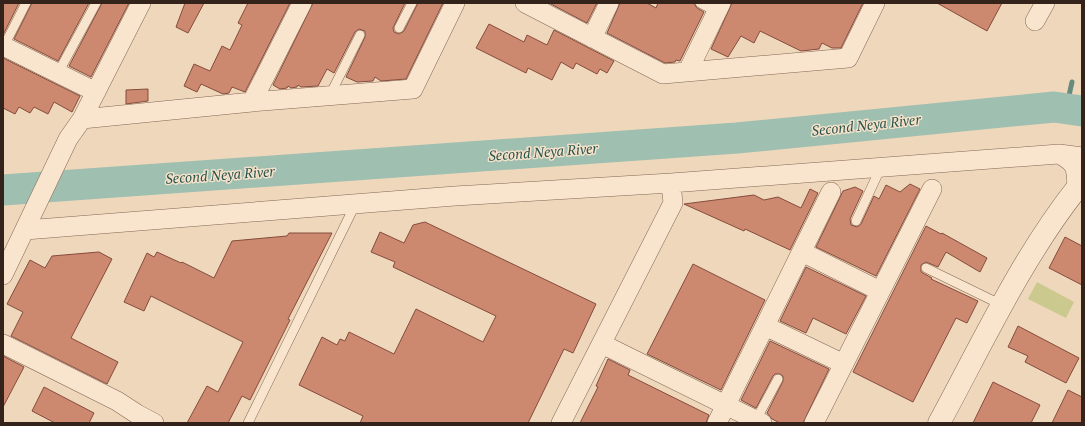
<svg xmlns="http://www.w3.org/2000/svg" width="1085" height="426" font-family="'PT Serif',serif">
  <rect width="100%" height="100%" fill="#eed7bb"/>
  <!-- green -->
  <path fill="#ccc98f" d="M1037,282L1074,302L1066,318L1028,299Z"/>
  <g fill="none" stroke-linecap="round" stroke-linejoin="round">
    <!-- stream -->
    <path stroke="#678c7d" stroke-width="5" d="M1066,109L1072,82"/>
    <!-- river -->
    <path stroke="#9fbfb0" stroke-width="31" d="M3,190L737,138L1054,107L1082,111"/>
  </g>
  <!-- building -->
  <path fill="#cd8870" stroke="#854c3b" d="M3,3H19L3,35Z
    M32,3H89L58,61L14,39Z
    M102,3H129L91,77L69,66Z
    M185,3H204L188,33L176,27Z
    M248,3H290L245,92L232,87L229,93L223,94L201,84L197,92L184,86L194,64L210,71L222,46L230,50L242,25L238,23Z
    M313,3H405L393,28L394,32L399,34L404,31L418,3H443L406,79L381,81L375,77L373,81L357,82L346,77L365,37V31L359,29L355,32L334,73L327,69L318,86L301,87L298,85L297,87L291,88L288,86L287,88L280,89L273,85Z
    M549,3H597L587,23Z
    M620,3H647L656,8L658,3H694L697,8L704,12L680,61L676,60L675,62L665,63L607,33Z
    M732,3H863L841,48H832L822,43L819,49L801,51L760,31L754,43L741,36L728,57L711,49Z
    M937,3H1002L987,31Z
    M489,24L524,42L527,35L547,45L554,30L614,61L607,73L600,69L597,74L576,63L573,69L561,62L552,80L528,68L526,73L476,48Z
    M3,58L80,96L72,112L54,102L48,114L34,107L30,113L19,107L15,114L3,108Z
    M148,89V101L126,104V90Z
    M910,184L920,189L876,276L816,247L843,191L855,187L863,191L850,219L851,225L857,227L861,224L874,196L879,199L886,185L900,192Z
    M810,189L818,193L790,250L745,229L744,231L684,204L754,195L764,200L778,197L801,208Z
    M425,222L596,304L573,353L564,349L528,423H360L363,416L299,385L322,337L337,345L340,339L345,341L349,332L394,354L416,309L483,342L496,316L393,267L395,262L371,252L380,232L404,243L413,225Z
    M926,226L941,234L942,233L987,258L980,272L946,252L938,267L926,262L921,265V272L932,278L931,279L978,301L967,323L956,318L955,320L913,402L853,372Z
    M289,233H332L288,319L290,320L250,400L242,396L228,423H187L207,386L218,392L243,342L151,296L144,311L124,302L147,253L154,257L157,252L181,263L182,262L214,278L232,241L287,236Z
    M1065,237L1082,246V285L1049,268Z
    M99,252L112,259L71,338L118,362L107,384L11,336L23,312L7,304L30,260L45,268L52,256Z
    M693,264L765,300L721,390L647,354Z
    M806,267L866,296L846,334L813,318L806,333L780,321Z
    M1018,326L1079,358L1066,383L1025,362L1028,356L1008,347Z
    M770,341L829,369L803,423H780L772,419L767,413L783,381V376L780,374H775L773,376L756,408L741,400Z
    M3,356L24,367L3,407Z
    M608,359L630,370L628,375L709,415L706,423H580L598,387L596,386Z
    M993,382L1040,405L1031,423H973Z
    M44,387L94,413L89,423H55L32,411Z
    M1068,390L1082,397V423H1052Z"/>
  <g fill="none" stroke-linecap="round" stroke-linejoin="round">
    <!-- service casing -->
    <g stroke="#856755" stroke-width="10">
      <path id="service" d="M700,3L717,12
        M399,28L412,3
        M4,46L26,3
        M58,73L96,3
        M330,95L360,35
        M856,221L881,167
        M926,268L1002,305
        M756,420L778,379
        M248,423L355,205"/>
    </g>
    <!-- minor casing -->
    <g stroke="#856755" stroke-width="20">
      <path id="minor" d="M525,3L663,74L848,58L875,3
        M1035,21L1045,3
        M592,38L609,3
        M3,46L96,92
        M688,71L721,3
        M252,102L302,3
        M82,119L252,102L413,89L455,3
        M1059,154C1077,164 1076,167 1077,188L1082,185
        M25,230L455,196L671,183L1059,154L1082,157
        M802,252L880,291
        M3,275L68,139L82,119L141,3
        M765,326L844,364
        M3,344L117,401L137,414L154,423
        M602,344L762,423
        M561,423L673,203L671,183
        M717,423L831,192
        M814,423L932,189"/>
    </g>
    <!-- tertiary casing -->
    <g stroke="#856755" stroke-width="23">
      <path id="tertiary" d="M939,423C982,344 1021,259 1077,188"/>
    </g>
    <!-- service -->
    <use href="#service" stroke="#f9e5ce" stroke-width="9"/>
    <!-- minor -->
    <use href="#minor" stroke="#f9e5ce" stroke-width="19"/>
    <!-- tertiary -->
    <use href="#tertiary" stroke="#f9e5ce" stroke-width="22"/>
  </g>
  <g text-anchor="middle" stroke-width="3" stroke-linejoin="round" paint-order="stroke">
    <!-- water labels -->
    <g font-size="14" font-style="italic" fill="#29544b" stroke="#f6e2cb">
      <text transform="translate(866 125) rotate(-6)" y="5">Second Neya River</text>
      <text transform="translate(543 152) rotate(-4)" y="5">Second Neya River</text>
      <text transform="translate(220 175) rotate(-4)" y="5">Second Neya River</text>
    </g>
  </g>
  <!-- border -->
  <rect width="1085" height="426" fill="none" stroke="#34231a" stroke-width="8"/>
</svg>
